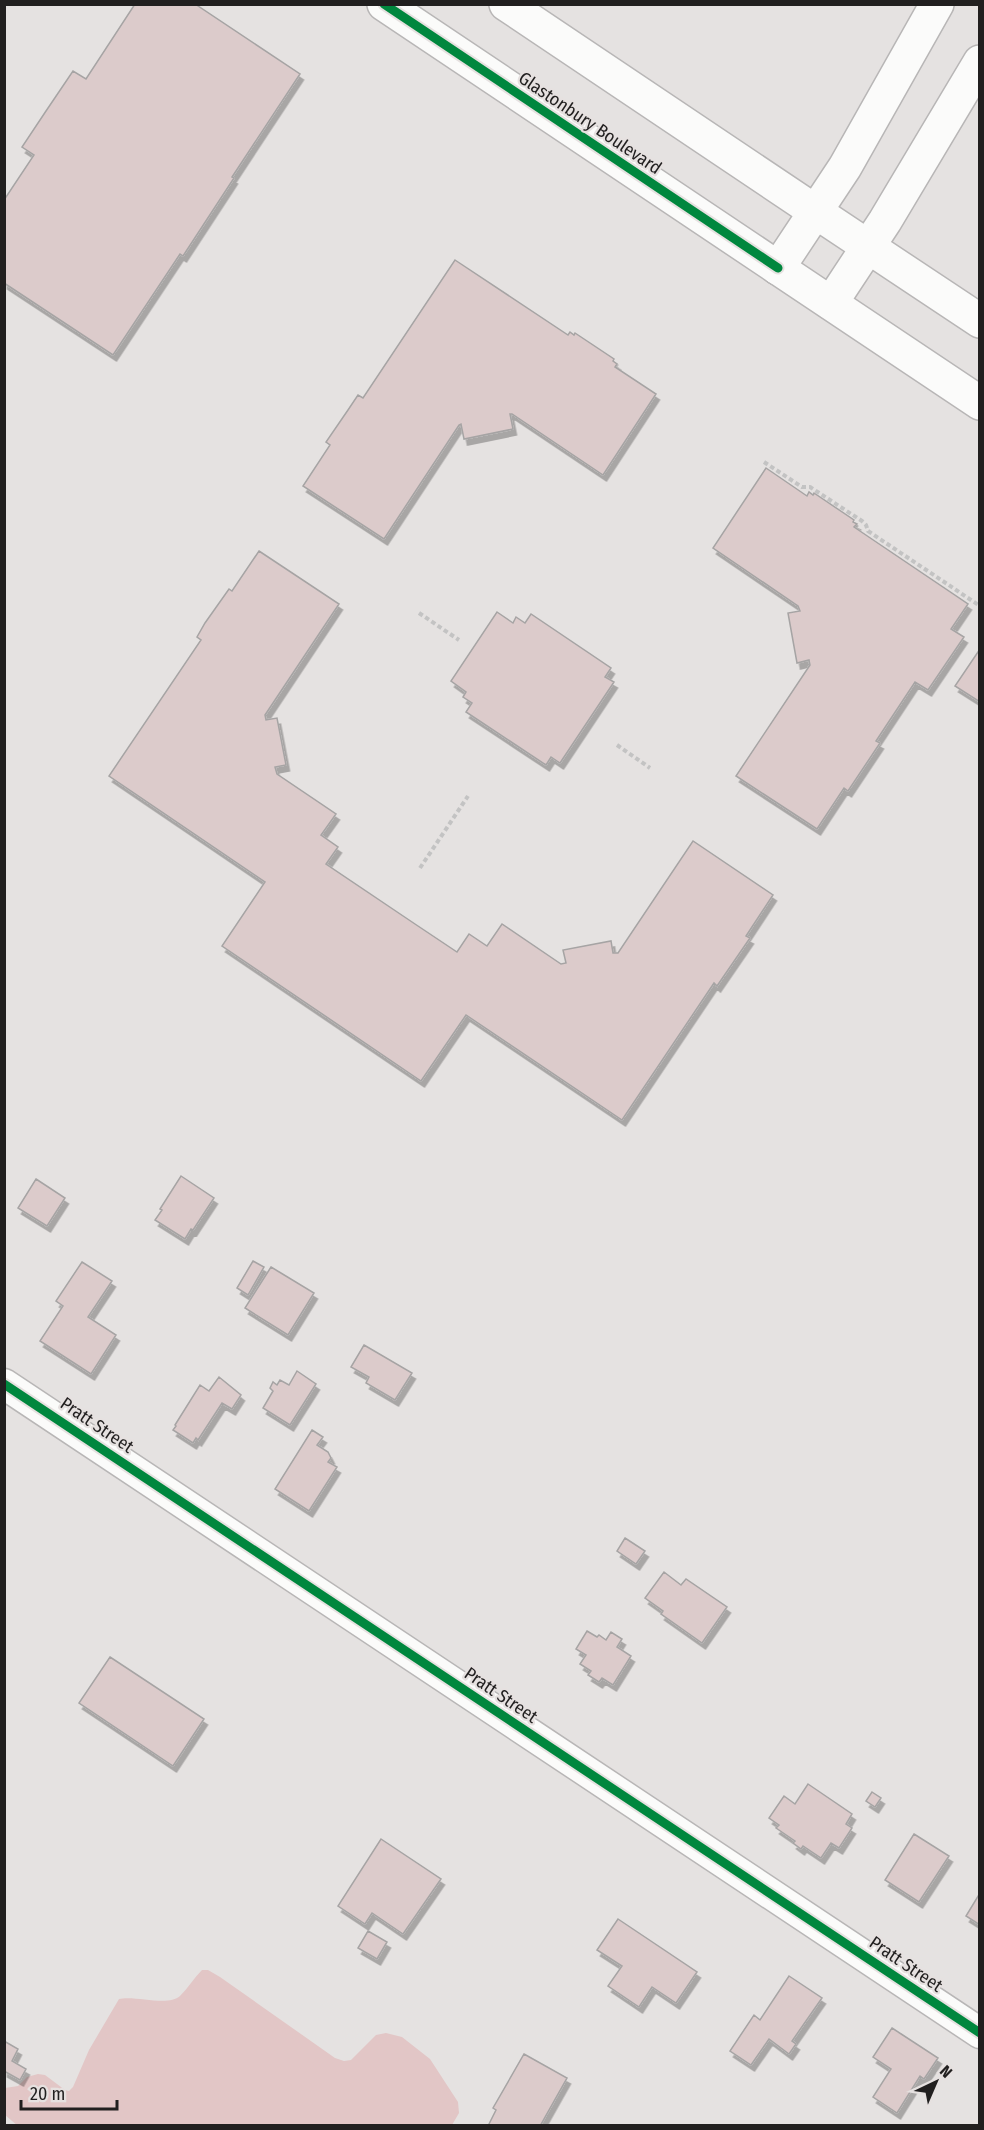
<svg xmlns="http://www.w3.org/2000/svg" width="984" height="2130" font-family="'Fira Sans Condensed',sans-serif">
  <defs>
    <filter id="shadow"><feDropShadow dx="3.5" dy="6" stdDeviation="0" flood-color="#0004"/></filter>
  </defs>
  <rect width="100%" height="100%" fill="#e5e2e1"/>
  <!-- green -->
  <path fill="#e2c6c6" d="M202,1970H208L220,1977L335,2058L344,2061L351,2060L376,2035L386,2033L402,2037L430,2059L458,2102L459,2113L452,2125L18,2126L5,2115V2088L18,2086L27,2077L38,2074L45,2075L65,2090L69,2091L73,2087L89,2050L119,1999C135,1995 168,2007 180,1996C188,1988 194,1978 202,1970Z"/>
  <!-- building -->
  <path fill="#dccbcb" stroke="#a6a4a4" stroke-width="1.5" filter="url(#shadow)" d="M135,4H195L300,74L232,177L234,178L183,256L180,254L113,355L4,283V200L34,155L22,147L46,111L73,71L86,79Z
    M455,260L568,335L570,332L574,335L575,333L614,359L613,361L617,364L615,367L656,394L603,475L512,414H510L513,429L464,439L461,424L459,425L384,539L303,486L330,445L326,442L348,410L358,395L363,398Z
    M766,468L807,496L809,492L813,495L814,493L854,520L853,522L857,524L854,527L968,604L951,629L964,637L928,690L915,682L876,741L880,743L848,791L844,788L817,829L736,776L810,665L809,660L797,663L788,613L800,611L798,606L713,548Z
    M259,551L339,604L265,715L266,720L277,718L286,765L275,767L277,774L336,814L321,835L338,847L326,864L415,924L457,952L469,934L487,946L502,924L561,964L566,963L563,950L611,941L613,953H618L693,841L773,895L746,936L750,938L717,986L714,983L622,1120L466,1015L421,1081L222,946L265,882L109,776L201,640L197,637L205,623L229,589L232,591Z
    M497,612L513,623L516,617L525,623L531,614L611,668L605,677L614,682L560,763L551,757L546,765L466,712L472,703L463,697L466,692L451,681Z
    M980,649V702L955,686Z
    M181,1176L214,1198L193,1230L191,1229L185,1239L155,1220L162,1210L160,1209Z
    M36,1179L65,1198L47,1226L18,1208Z
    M253,1261L264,1267L248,1295L237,1288Z
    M82,1262L112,1281L88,1317L116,1335L91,1374L40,1341L63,1306L56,1301Z
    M271,1267L314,1293L288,1335L245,1308Z
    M364,1345L412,1373L395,1400L366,1383L369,1377L351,1367Z
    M297,1371L316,1384L290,1425L263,1408L273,1391L270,1388L273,1382L277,1385L280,1380L289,1385Z
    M219,1377L241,1395L232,1409L222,1403L198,1440L196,1438L193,1443L173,1430L176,1426L175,1425L200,1385L209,1391Z
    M312,1430L323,1437L317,1445L328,1452L331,1458L328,1462L337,1467L309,1511L275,1489Z
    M625,1538L645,1551L636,1564L617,1551Z
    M664,1572L681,1585L686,1579L727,1607L702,1643L661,1614L663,1611L645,1598Z
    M587,1631L597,1637L599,1635L606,1640L611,1632L622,1639L617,1647L631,1656L613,1685L602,1678L599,1682L588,1675L591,1671L580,1664L586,1655L576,1649Z
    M110,1657L204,1719L173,1766L79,1703Z
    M808,1784L852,1814L846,1824L852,1828L839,1848L831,1843L821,1858L803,1846L801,1849L793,1843L795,1841L776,1828L779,1825L769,1818L784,1796L795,1804Z
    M872,1792L881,1798L875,1807L866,1801Z
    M914,1834L949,1856L919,1902L885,1880Z
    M381,1839L441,1879L403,1934L372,1913L365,1924L338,1906Z
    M980,1893V1925L966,1916Z
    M618,1919L697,1972L676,2003L652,1987L639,2007L608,1986L622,1966L597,1950Z
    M368,1931L387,1942L377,1959L358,1948Z
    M789,1976L822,1998L792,2041L796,2044L789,2054L769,2039L751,2065L730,2051L754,2015L760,2020Z
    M892,2028L938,2058L924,2079L920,2076L897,2113L873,2097L891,2069L873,2057Z
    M4,2041L18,2049L12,2061L26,2069L20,2080L4,2071Z
    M524,2054L567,2078L540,2126H488L496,2110L493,2108Z"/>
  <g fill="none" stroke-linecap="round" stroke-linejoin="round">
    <!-- minor casing -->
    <g stroke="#b8b6b6" stroke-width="33">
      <path id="minor" d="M4,1384L980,2033"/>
    </g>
    <!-- tertiary casing -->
    <g stroke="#b8b6b6" stroke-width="36">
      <path id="tertiary" d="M384,4L778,268
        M506,4L816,212"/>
    </g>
    <!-- secondary casing -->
    <g stroke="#b8b6b6" stroke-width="36">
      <path id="secondary" d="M816,212L980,321
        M778,268L980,403"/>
    </g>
    <!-- motorway casing -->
    <g stroke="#b8b6b6" stroke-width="36">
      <path id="motorway" d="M778,268L845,167L937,4
        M831,303L885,221L980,62"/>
    </g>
    <!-- path -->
    <path stroke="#c3c3c3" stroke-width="4" stroke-dasharray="4.5 3" stroke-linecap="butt" d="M764,462L802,487H810L862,521L866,525L868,531L980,606
      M419,613L459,640
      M617,745L650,768
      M420,868L468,796"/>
    <!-- minor -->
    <use href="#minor" stroke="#fbfbfa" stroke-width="30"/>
    <!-- tertiary -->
    <use href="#tertiary" stroke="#fbfbfa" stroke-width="33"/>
    <!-- secondary -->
    <use href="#secondary" stroke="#fbfbfa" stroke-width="33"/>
    <!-- motorway -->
    <use href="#motorway" stroke="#fbfbfa" stroke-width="33"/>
    <!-- cycleway casing -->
    <g stroke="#e6e1e0" stroke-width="13">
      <path id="cycleway" d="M384,4L778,268
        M4,1384L980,2033"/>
    </g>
    <!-- cycleway -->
    <use href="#cycleway" stroke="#00873e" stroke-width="9"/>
  </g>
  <g text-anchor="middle" stroke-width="4.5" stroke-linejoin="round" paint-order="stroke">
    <!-- street labels -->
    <g font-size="18" fill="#211f1f" stroke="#e6e1e0">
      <text transform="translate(590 123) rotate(34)" y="6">Glastonbury Boulevard</text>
      <text transform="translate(97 1425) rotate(34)" y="6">Pratt Street</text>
      <text transform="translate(501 1695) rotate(34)" y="6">Pratt Street</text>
      <text transform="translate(906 1964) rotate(34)" y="6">Pratt Street</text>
    </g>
  </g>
  <!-- border -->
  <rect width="984" height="2130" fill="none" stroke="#211f1f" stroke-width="12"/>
  <!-- north arrow -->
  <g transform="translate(936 2082) rotate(44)" stroke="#e6e1e0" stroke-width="4.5" paint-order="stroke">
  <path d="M0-4.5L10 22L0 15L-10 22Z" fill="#211f1f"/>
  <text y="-9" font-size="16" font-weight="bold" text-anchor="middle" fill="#211f1f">N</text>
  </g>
  <!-- scale -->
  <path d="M21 2100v9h96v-9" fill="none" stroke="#211f1f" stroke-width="3"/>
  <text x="30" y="2100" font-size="18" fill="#211f1f" stroke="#e6e1e0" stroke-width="4.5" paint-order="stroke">20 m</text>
</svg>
